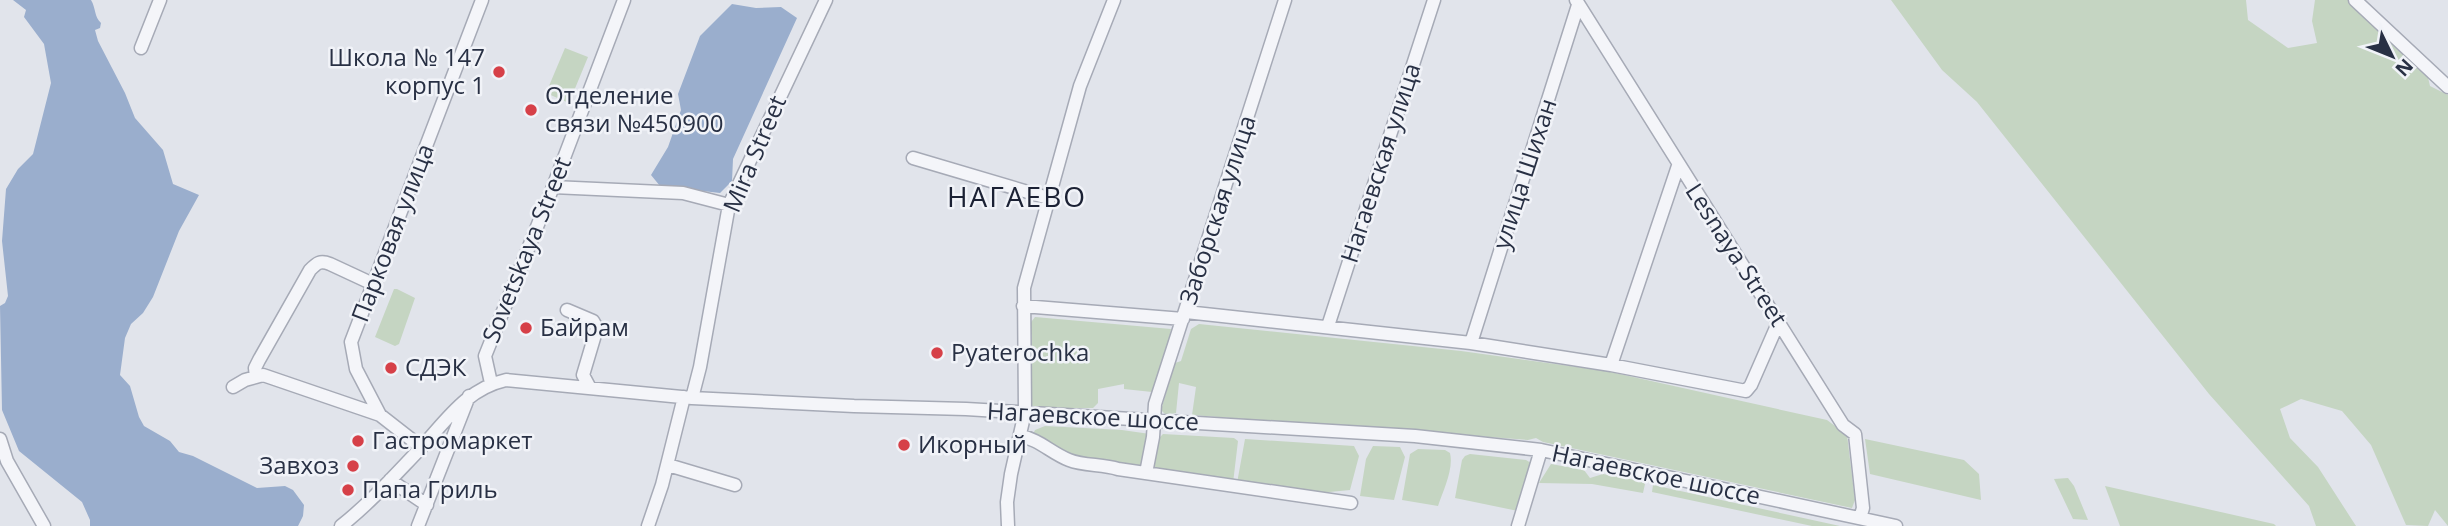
<svg xmlns="http://www.w3.org/2000/svg" width="2448" height="526" font-family="'Open Sans',sans-serif">
  <rect width="100%" height="100%" fill="#e1e4eb"/>
  <!-- green -->
  <path fill="#c5d5c2" d="M1891,0H2246L2248,20L2288,48L2317,43L2312,21L2315,0H2359L2426,69L2430,86L2448,95V526L2435,510L2428,526L2406,525L2371,445L2342,411L2301,399L2280,409L2290,438L2318,467L2356,526H2316L2309,506L2209,394L1977,102L1942,70Z
    M565,48L588,57L569,103L546,93Z
    M394,289H397L415,298L399,344L395,346L375,337Z
    M1035,317L1171,329L1164,365L1152,392L1124,389V384L1098,389V403L1093,408H1036L1031,405L1032,336L1028,326Z
    M1199,324L1461,351L1606,371L1827,420L1847,435L1855,500L1852,508L1543,442L1536,438L1528,440L1192,415L1196,387L1179,383L1176,413L1166,415L1161,410L1175,363L1181,361L1191,329Z
    M1045,426L1122,430L1150,434L1143,469L1068,456L1033,434L1035,430Z
    M1163,434L1234,438L1238,441L1233,483L1154,470L1158,439Z
    M1245,439L1354,446L1359,456L1350,490L1319,493L1237,483Z
    M1865,439L1964,460L1979,474L1981,500L1870,474Z
    M1373,446L1400,447L1405,457L1394,500L1360,496L1366,459Z
    M1418,449L1445,450L1450,453C1454,469 1443,491 1438,506L1402,500L1410,454Z
    M1470,454L1526,460L1531,463L1518,511L1455,498L1462,460L1465,456Z
    M1551,464L1584,470L1590,478L1603,474L1641,481L1645,484L1643,493L1592,484L1539,483Z
    M2068,478L2074,486L2088,520L2073,519L2054,479Z
    M1653,485L1840,526H1812L1652,492Z
    M2105,486L2274,524L2276,526H2120Z"/>
  <!-- water -->
  <path fill="#9aaecd" d="M13,0H91C96,8 94,17 101,23L100,28L95,30L98,41L125,93L135,118L163,150L173,184L199,195L179,231L153,297L143,313L131,324L125,338L120,375L130,386L139,417L144,426L170,441L179,452L193,456L257,488L285,486L293,490L304,505L303,516L298,526H90V520L82,502L19,451L2,410L0,306L5,303L8,296L2,241L6,189L18,169L33,154L51,83L44,44L24,17L26,10Z
    M732,4L756,8L781,7L797,18L733,159L732,181L720,193L660,186L651,175L668,147L681,110L678,94L700,36Z"/>
  <g fill="none" stroke-linecap="round" stroke-linejoin="round">
    <!-- minor casing -->
    <g stroke="#a6aab6" stroke-width="15">
      <path id="minor" d="M1576,0L1843,425L1855,434L1863,508L1860,518
        M2355,0L2448,87
        M141,48L160,0
        M913,158L1048,198
        M553,187L683,193L729,205
        M1023,306L1183,319
        M567,310L593,321L597,328L583,375L590,388
        M1186,312L1471,343L1611,365L1746,391L1751,385L1779,321
        M1328,326L1434,0
        M1471,343L1578,5
        M1611,365L1678,166
        M256,377L255,368L259,360L310,270C317,263 320,260 330,264L373,284
        M491,383L485,356L553,187L624,0
        M233,387L245,380L263,375L380,415
        M692,398L700,367L729,205L826,0
        M1020,436C1039,439 1051,453 1069,460C1084,466 1102,464 1118,469L1351,503
        M0,439L7,461L44,526
        M421,447L380,415L356,369L351,342L482,0
        M668,465L735,485
        M1146,473L1153,437L1155,404L1285,0
        M390,480L427,505
        M341,526C370,503 394,476 419,450C446,421 466,389 506,380L692,398L854,406L966,409L1415,436L1541,450L1896,526
        M418,526L469,396
        M648,526L662,485L684,397
        M1008,526L1007,502L1011,474L1025,412L1024,288L1080,86L1114,0
        M1518,526L1541,450"/>
    </g>
    <!-- minor -->
    <use href="#minor" stroke="#f4f5f9" stroke-width="12"/>
  </g>
  <!-- markers -->
  <g fill="#d64048" stroke="#f1f3f8" stroke-width="2.5">
    <circle cx="499" cy="72" r="7"/>
    <circle cx="531" cy="110" r="7"/>
    <circle cx="526" cy="328" r="7"/>
    <circle cx="937" cy="353" r="7"/>
    <circle cx="391" cy="368" r="7"/>
    <circle cx="358" cy="441" r="7"/>
    <circle cx="904" cy="445" r="7"/>
    <circle cx="353" cy="466" r="7"/>
    <circle cx="348" cy="490" r="7"/>
  </g>
  <g text-anchor="middle" stroke-width="5" stroke-linejoin="round" paint-order="stroke">
    <!-- poi labels -->
    <g font-size="24" fill="#283044" stroke="#f1f3f8" text-anchor="start">
      <text x="485" y="66" text-anchor="end">Школа № 147<tspan x="485" dy="28">корпус 1</tspan></text>
      <text x="545" y="104">Отделение<tspan x="545" dy="28">связи №450900</tspan></text>
      <text x="540" y="336">Байрам</text>
      <text x="951" y="361">Pyaterochka</text>
      <text x="405" y="376">СДЭК</text>
      <text x="372" y="449">Гастромаркет</text>
      <text x="918" y="453">Икорный</text>
      <text x="339" y="474" text-anchor="end">Завхоз</text>
      <text x="362" y="498">Папа Гриль</text>
    </g>
    <!-- street labels -->
    <g font-size="24" fill="#283044" stroke="#f1f3f8">
      <text transform="translate(755 154) rotate(-67)" y="8">Mira Street</text>
      <text transform="translate(1381 163) rotate(-72)" y="8">Нагаевская улица</text>
      <text transform="translate(1525 174) rotate(-72)" y="8">улица Шихан</text>
      <text transform="translate(1218 210) rotate(-72)" y="8">Заборская улица</text>
      <text transform="translate(393 233) rotate(-69)" y="8">Парковая улица</text>
      <text transform="translate(527 250) rotate(-68)" y="8">Sovetskaya Street</text>
      <text transform="translate(1736 255) rotate(57)" y="8">Lesnaya Street</text>
      <text transform="translate(1093 417) rotate(3)" y="8">Нагаевское шоссе</text>
      <text transform="translate(1656 475) rotate(12)" y="8">Нагаевское шоссе</text>
    </g>
    <!-- quarter labels -->
    <g font-size="28" letter-spacing="2" fill="#1b2134" stroke="#f1f3f8">
      <text x="1017" y="207">НАГАЕВО</text>
    </g>
  </g>
  <!-- north arrow -->
  <g transform="translate(2392 56) rotate(133)" stroke="#f1f3f8" stroke-width="5" paint-order="stroke">
  <path d="M0-5L12 26L0 18L-12 26Z" fill="#283044"/>
  <text y="-10" font-size="19" font-weight="bold" text-anchor="middle" fill="#283044">N</text>
  </g>
</svg>
